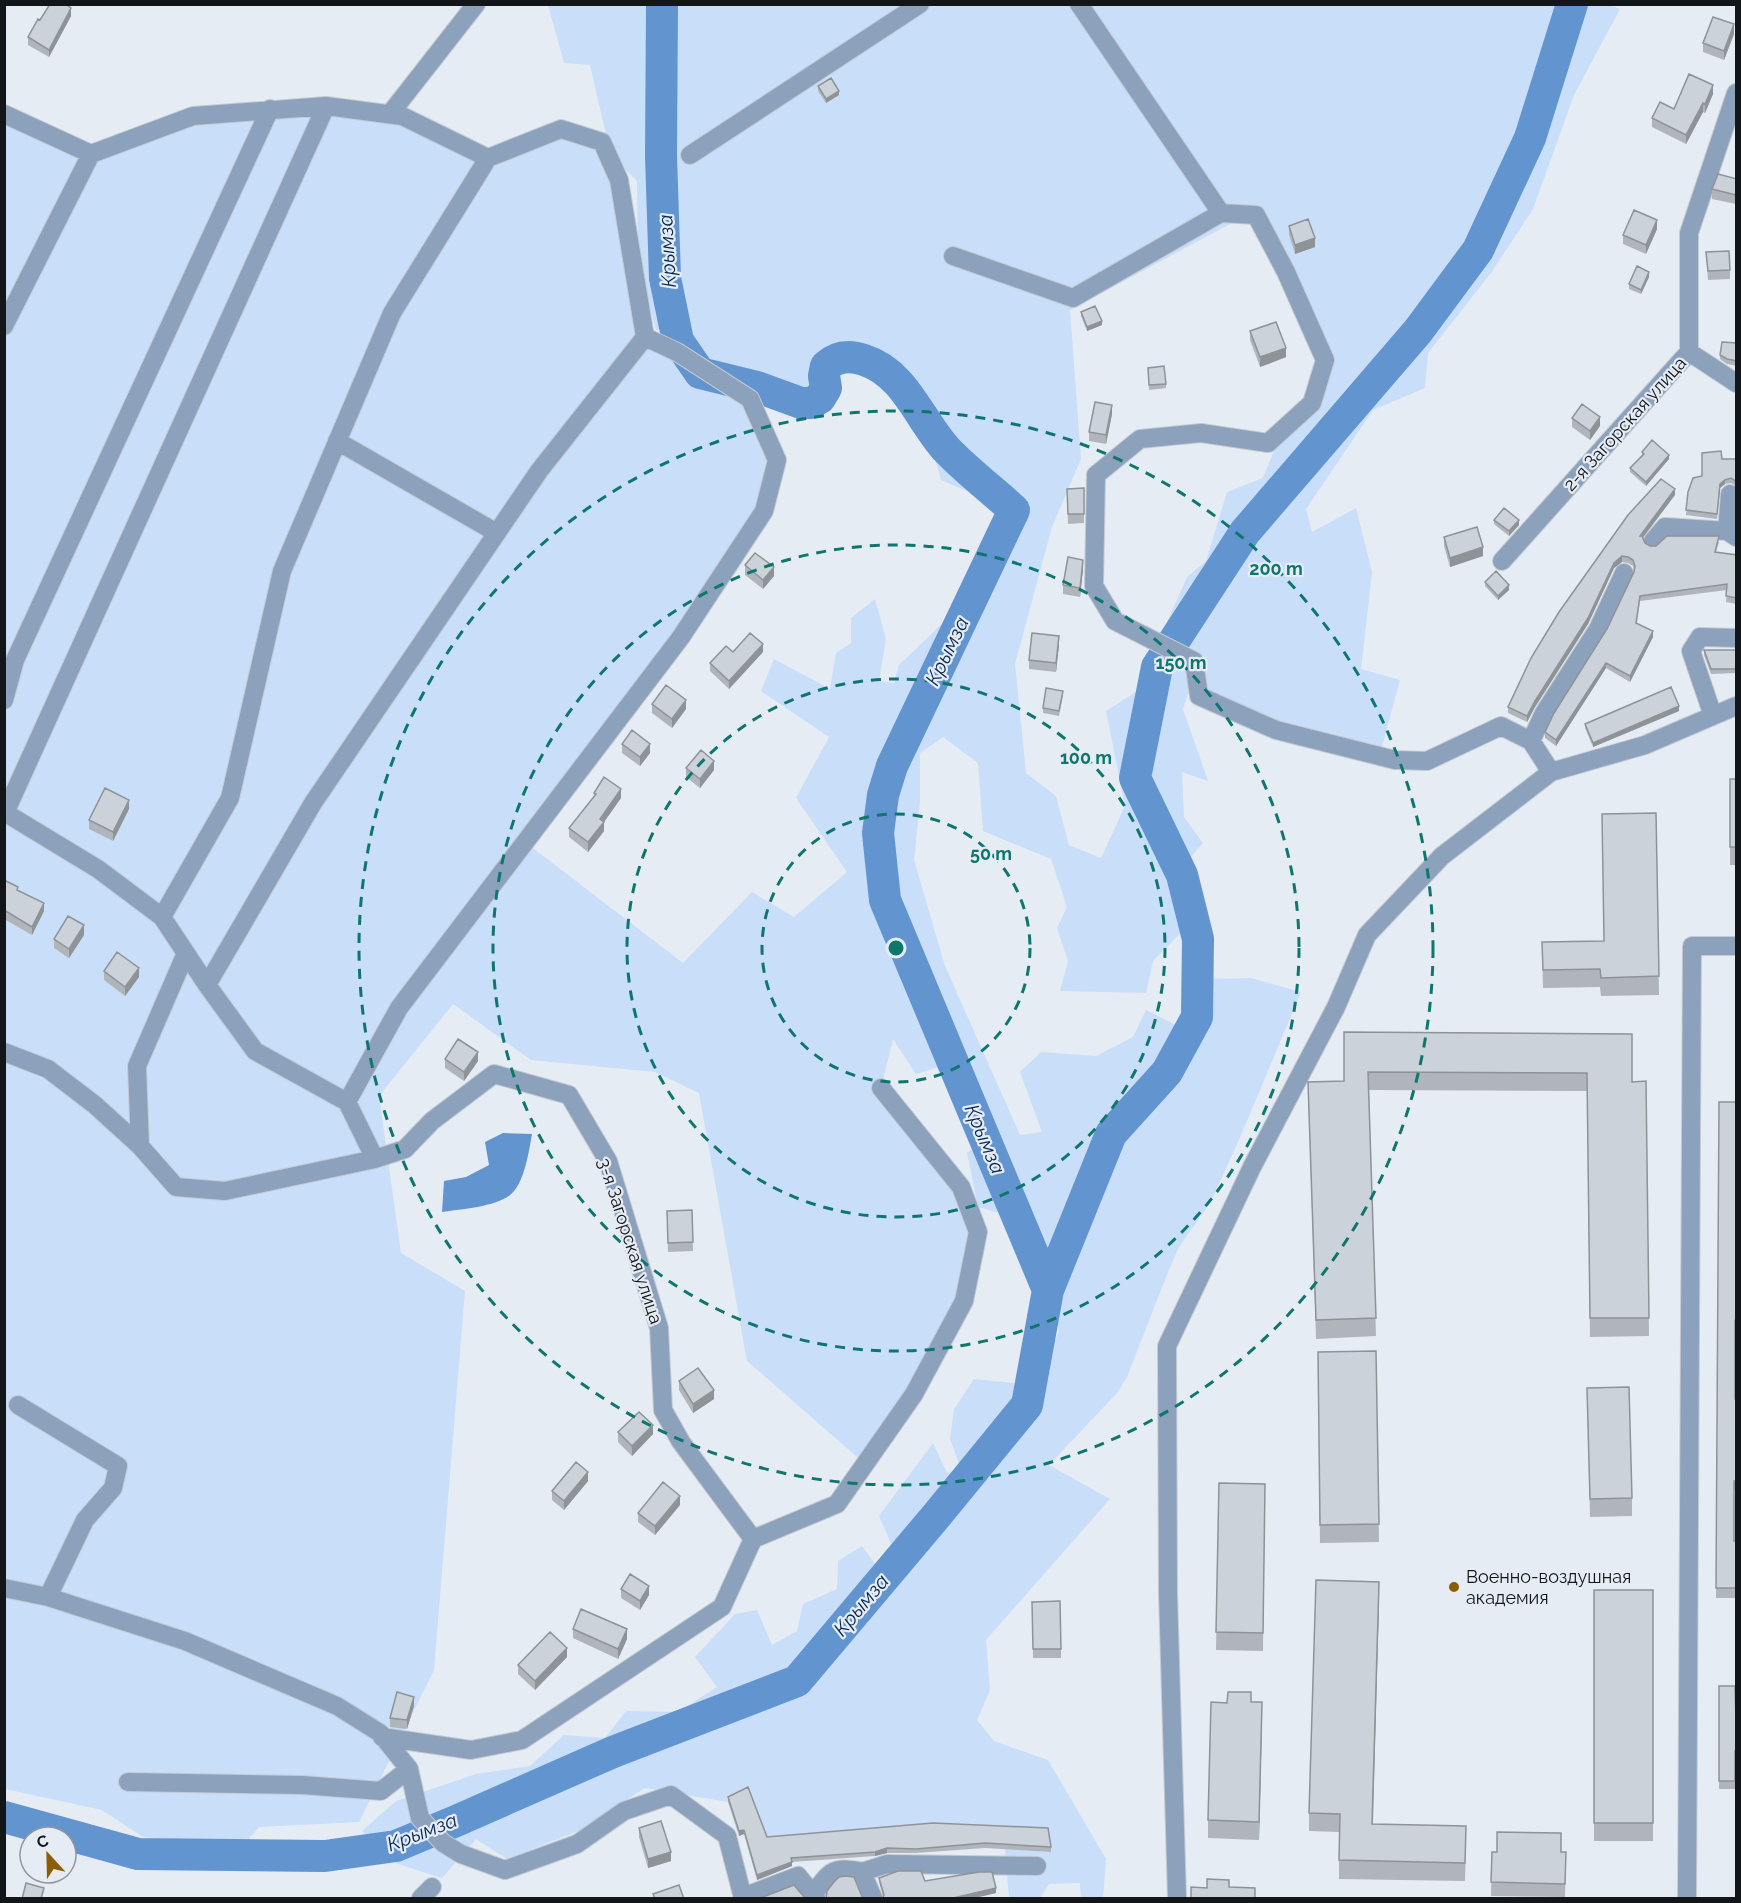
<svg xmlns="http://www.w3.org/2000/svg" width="1741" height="1903" font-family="Raleway,sans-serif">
  <rect width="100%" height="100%" fill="#e6ecf4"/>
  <!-- green -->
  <path fill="#c8def9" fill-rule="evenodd" d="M548,5H1561L1559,15C1578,6 1599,0 1620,9L1574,95L1533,209L1491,273L1428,353L1425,388L1373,410L1306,509L1312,532L1356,508L1372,572L1361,669L1400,680L1380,754L1275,720L1210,696L1197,665L1183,709L1208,781L1182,772L1184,817L1203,843L1178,871L1196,917L1153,961L1146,993L1060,991L1068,961L1057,928L1067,907L1051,859L983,831L978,763L943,737L920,753V801L914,860L945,966L1020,1135L1042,1132L1020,1072L1041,1052L1096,1056L1133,1037L1146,1010L1182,1028L1204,979L1251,978L1301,992L1239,1140L1210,1203L1179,1247L1168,1272L1127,1377L1117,1393L1049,1465L1110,1499L986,1640L990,1690L977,1720L994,1741L1048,1760L1106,1859L1103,1898H1081L1080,1883L1049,1884L1040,1898H1009L1005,1849L1050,1852L1048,1833L767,1842L748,1791L728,1802L645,1788L578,1831L507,1859L476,1839L442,1878L395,1863L362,1831L396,1801L476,1774L530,1766L564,1735L605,1738L626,1711L678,1712L717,1687L695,1657L735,1614L757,1610L772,1645L797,1631L803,1604L837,1589L838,1561L862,1546L882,1574L901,1567L879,1516L933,1443L947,1473L961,1469L950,1439L954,1409L974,1379L1038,1385L1059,1330L1024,1220L978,1207L967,1153L987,1137L965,1059L916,1074L893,1039L881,1088L961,1187L978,1232L964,1301L865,1464L747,1361L699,1093L655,1072L531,1060L453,1004L379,1096L401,1253L465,1291L434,1670L359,1822L259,1827L244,1844L143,1837L102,1810L5,1789V114L91,154L193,116L270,109L402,116L488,158L561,129L602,142L645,337L686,357L676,328L656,330L638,258L637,181L611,156L590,65L564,63ZM1256,210L1325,379L1282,430L1263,478L1227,492L1206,561L1187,577L1136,692L1106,711L1125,806L1101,858L1069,845L1056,796L1026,773L1015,664L1052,527L1081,459L1070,310ZM851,368L920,405L941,480L1014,511L994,577L969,598L899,665L894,683L879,681L886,639L875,599L851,618V643L836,653L830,689L774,659L761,691L829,737L796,798L847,872L794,917L752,892L683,963L525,842L764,511L777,460L750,400L809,389Z"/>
  <!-- water -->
  <path fill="#6294cf" d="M503,1133L532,1134C529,1151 524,1185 510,1195C495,1207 461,1209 442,1212L444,1181L466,1177L489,1165L485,1142Z"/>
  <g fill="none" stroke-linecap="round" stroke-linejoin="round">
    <!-- river -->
    <path stroke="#6294cf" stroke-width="32" d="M1048,1290L1111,1134L1167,1072L1197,1017L1198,939L1182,875L1135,778L1157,667L1245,532L1418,331L1478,250L1530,138L1572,4
      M4,1817L138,1854L325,1856L396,1846L456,1821L613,1752L797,1681L937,1515L1027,1405L1048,1290L885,900L878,833L883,795L892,766L1014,510C992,490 967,471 946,449C919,419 905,373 864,360C850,355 837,356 826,366L824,376L826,388L820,398L811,403H801L757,387L700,373L678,341L665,278L661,156L662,4"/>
    <!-- minor casing -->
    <g stroke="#c4cad1" stroke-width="20">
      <path id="minor" d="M4,114L91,154L193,116L326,106L402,116L488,158
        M390,114L476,4
        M690,155L920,4
        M1221,213L1256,215L1286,272L1325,360L1312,403L1268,443L1201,433L1140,439L1096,475L1094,586L1115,621L1194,661L1199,696L1276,730L1395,760L1427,761L1501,726L1531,741L1551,772
        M953,256L1073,298L1221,213L1079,4
        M4,326L91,154
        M1689,352L1736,383
        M337,441L497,533
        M1727,531L1730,494
        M1653,541L1665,527L1727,531L1736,537
        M1502,561L1689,352V233L1736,93
        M4,700L15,660L270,109
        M1713,716L1691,651L1700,637L1736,638
        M1531,741L1544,713L1598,629L1624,573
        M4,812L98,869L162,917L207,985L255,1051L347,1102L375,1159L405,1149L432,1121L494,1074L569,1095L608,1161L659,1328L663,1410L681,1442L753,1539
        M5,813L326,106
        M162,917L230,798L282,571L392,313L488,158L561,129L602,142L619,180L645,337L539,471L313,803L207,985
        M186,953L137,1066L140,1146L176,1187L225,1191L375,1159
        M4,1052L48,1069L95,1105L140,1146
        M347,1102L399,1008L681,637L764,511L777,460L750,399L677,352L645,337
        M18,1405L118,1466L113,1488L85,1520L48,1597
        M4,1588L48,1597L185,1641L337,1706L380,1733L409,1769L420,1818L443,1843L461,1854L505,1870L577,1844L624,1811L671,1795L727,1836L743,1898
        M382,1737L471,1750L522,1740L722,1607L753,1539L837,1504L914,1394L964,1301L978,1232L961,1187L881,1088
        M128,1782L302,1785L381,1791L409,1769
        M862,1872L887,1864L1037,1866
        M814,1894C829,1871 835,1865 862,1872L873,1898
        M743,1897L798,1876L816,1898
        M421,1898L432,1887
        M1177,1898L1168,1593L1167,1346L1252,1167L1336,1007L1367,935L1442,856L1551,772L1645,745L1736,706
        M1687,1898L1692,946H1736"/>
    </g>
    <!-- minor -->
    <use href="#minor" stroke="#8ba1bc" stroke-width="18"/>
  </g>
  <!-- wall -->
  <path fill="#afb5bb" d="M71,16L49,57L28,45V37L40,20Z
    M1734,34L1724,60L1703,52V43Z
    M818,86L839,95L826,103L818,91Z
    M1713,94L1705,113L1703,112L1686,144L1652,127V118Z
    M1737,179L1736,204L1712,199V189Z
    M1289,226L1315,247L1295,254L1289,235Z
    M1657,229L1646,254L1623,244V235Z
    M1706,252L1730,270V279L1708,280Z
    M1649,277L1641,294L1629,289V284Z
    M1081,312L1102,325L1087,331L1081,316Z
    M1250,331L1286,357L1260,367L1250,340Z
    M1737,343V366L1727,364L1720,359V355Z
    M1148,372L1166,384V388L1149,390Z
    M1112,414L1106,444L1089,441V432Z
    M1572,418L1600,426L1590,440L1572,427Z
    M1642,452L1669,459L1646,486L1630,472V468L1642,455Z
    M1722,459H1737V486L1731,483L1725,484L1720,488L1717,519L1686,515L1688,492L1702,476Z
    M1084,488V523L1068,524L1067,489Z
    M1675,495L1643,538L1645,543L1650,546L1719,542L1716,552L1737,555V604L1726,602L1727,590L1640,601L1637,623L1653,637L1630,682L1606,668L1556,746L1545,738V732L1607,629L1634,572L1633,566L1628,563L1622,562L1614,568L1588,624L1535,707L1527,722L1508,713V707L1531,658Z
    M1494,520L1519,525L1509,536L1494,524Z
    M1444,537L1483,556L1450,567L1444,546Z
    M745,565L774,576L763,589L745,575Z
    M1083,569L1080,597L1063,594V585Z
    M1485,582L1509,590L1498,600L1485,586Z
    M1059,645L1056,672L1029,669V660Z
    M1704,650H1737V673L1711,674L1704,655Z
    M733,652H763L729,689L710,671V663Z
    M1063,695L1059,716L1043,713V708Z
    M652,704L686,709L672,728L652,713Z
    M1679,711L1593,747L1585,728V724Z
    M622,744L650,753L640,766L622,753Z
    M686,768L714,770L700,788L686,777Z
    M1730,779H1737V865H1730Z
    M594,793L621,798L604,822V831L588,852L569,837V828L594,797Z
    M129,809L113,841L89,829V820Z
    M1656,813L1659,995L1601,996L1600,987L1543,988L1542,942L1604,941Z
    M4,880L44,911L32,935L4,919Z
    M84,935L69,958L54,948V939Z
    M104,971L139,977L125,996L104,980Z
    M1344,1032L1632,1034V1082L1646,1081L1649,1336L1590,1337L1587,1091L1369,1090L1376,1336L1316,1339L1308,1082L1344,1081Z
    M445,1059L478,1061L464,1081L445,1068Z
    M1719,1102L1737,1224V1329H1735V1399H1737V1491L1734,1490V1541H1737V1598H1716Z
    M692,1210L693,1251L668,1252L667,1211Z
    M1376,1351L1379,1542L1320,1543L1318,1352Z
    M679,1381L714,1399L693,1413L679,1390Z
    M1587,1388L1632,1498V1516L1590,1517Z
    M618,1432L653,1434L632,1456L618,1442Z
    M588,1481L564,1510L552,1500V1491Z
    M1219,1483L1265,1484L1263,1651L1216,1650Z
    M680,1505L655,1535L638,1522V1513Z
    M621,1589L649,1595L640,1610L621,1598Z
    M1594,1590H1653V1841H1594Z
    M1379,1600L1373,1824L1466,1844L1465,1881L1339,1879V1832L1309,1831V1813Z
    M1032,1602L1061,1649V1658H1033Z
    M573,1629L627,1639L618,1659L573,1638Z
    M567,1657L535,1690L518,1674V1665Z
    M1719,1686L1735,1720H1737V1759H1735V1789H1719Z
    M1251,1702L1262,1720L1259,1840L1208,1838V1820L1227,1703Z
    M414,1706L407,1729L390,1727V1718Z
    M728,1797L767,1837L933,1823L1051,1847V1852L985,1848L916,1853H887L875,1856L792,1862V1866L757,1880L744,1834L739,1836L728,1802Z
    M639,1828L671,1861L648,1868L639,1837Z
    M1492,1852H1566L1565,1897L1491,1896Z
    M879,1878L925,1881L996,1893L970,1899H882L883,1897L879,1882Z"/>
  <!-- shaded-wall -->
  <path fill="#8e9398" d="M71,8V16L49,57V50Z
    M1734,24V34L1724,60V51Z
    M1713,85V94L1705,113V104Z
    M839,91V95L826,103V99Z
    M1703,103V112L1686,144V135Z
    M1657,220V229L1646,254V245Z
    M1315,238V247L1295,254V245Z
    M1649,272V277L1641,294V290Z
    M1102,321V325L1087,331V327Z
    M1286,348V357L1260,367V357Z
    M1112,405V414L1106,444V435Z
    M1600,417V426L1590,440V431Z
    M1669,455V459L1646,486V482Z
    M1725,480V484L1720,488L1717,519L1720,484Z
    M1675,489V495L1640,541V536Z
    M1519,520V525L1509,536V531Z
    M1483,547V556L1450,567V558Z
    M1622,556V562L1614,568L1588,624L1535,707L1527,722V716L1535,701L1614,563Z
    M1083,560V569L1080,597V588Z
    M774,567V576L763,589V580Z
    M1509,585V590L1498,600V596Z
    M1653,631V637L1630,682V676Z
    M1059,636V645L1056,672V663Z
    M763,644V652L729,689V681Z
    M1606,663V668L1556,746V740Z
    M686,700V709L672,728V719Z
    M1679,706V711L1593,747V743Z
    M650,744V753L640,766V757Z
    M714,761V770L700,788V779Z
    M621,789V798L604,822V831L588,852V842L600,819Z
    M129,800V809L113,841V832Z
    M44,903V911L32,935V927Z
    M84,925V935L69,958V949Z
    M139,968V977L125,996V987Z
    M478,1052V1061L464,1081V1072Z
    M714,1390V1399L693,1413V1404Z
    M653,1425V1434L632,1456V1446Z
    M588,1472V1481L564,1510V1501Z
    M680,1496V1505L655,1535V1526Z
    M1379,1582V1600L1372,1842V1824Z
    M649,1586V1595L640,1610V1601Z
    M627,1629V1639L618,1659V1649Z
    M567,1648V1657L535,1690V1681Z
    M414,1697V1706L407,1729V1720Z
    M1262,1702V1720L1259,1840V1822Z
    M744,1830V1834L739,1836V1831Z
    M887,1848V1853L875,1856V1852Z
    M671,1852V1861L648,1868V1859Z
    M792,1862V1866L757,1880V1875Z
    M996,1888V1893L970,1899H949Z"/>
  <!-- building -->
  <path fill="#cbd2d9" stroke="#8e9398" stroke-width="1.5" d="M50,4H65L71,8L49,50L28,37L38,19L40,20Z
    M1713,17L1734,24L1724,51L1703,43Z
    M1689,74L1713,85L1705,104L1703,103L1686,135L1652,118L1660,102L1674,109Z
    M831,78L839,91L826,99L818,86Z
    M1718,174L1737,179L1736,195L1712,189Z
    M1634,210L1657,220L1646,245L1623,235Z
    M1308,219L1315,238L1295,245L1289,226Z
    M1729,251L1730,270L1708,271L1706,252Z
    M1637,266L1649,272L1641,290L1629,284Z
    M1095,306L1102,321L1087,327L1081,312Z
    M1276,322L1286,348L1260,357L1250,331Z
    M1722,342L1737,343V361L1727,359L1720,355Z
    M1164,366L1166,384L1149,385L1148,368Z
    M1095,402L1112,405L1106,435L1089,432Z
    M1582,404L1600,417L1590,431L1572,418Z
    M1652,440L1669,455L1646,482L1630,468L1644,454L1642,452Z
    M1721,451L1722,459H1737V482L1731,478L1725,480L1720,484L1717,514L1686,510L1688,492L1693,478L1702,476V453Z
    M1661,479L1675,489L1640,536H1642L1645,543L1650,546H1656L1667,536H1719L1715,552L1737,555V598L1726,596L1727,584L1640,596L1636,623L1653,631L1630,676L1606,663L1556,740L1545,732L1554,713L1607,629L1634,572L1635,566L1633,560L1628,557L1622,556L1614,563L1588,618L1535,701L1527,716L1508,707L1531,658L1559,612L1628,515Z
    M1084,488V514H1068L1067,489Z
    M1504,508L1519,520L1509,531L1494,520Z
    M1477,527L1483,547L1450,558L1444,537Z
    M755,553L774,567L763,580L745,565Z
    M1068,557L1083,560L1080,588L1063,585Z
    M1496,571L1509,585L1498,596L1485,582Z
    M750,633L763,644L729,681L710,663L726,646L733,652Z
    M1032,633L1059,636L1056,663L1029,660Z
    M1704,650H1737V669H1711Z
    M666,685L686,700L672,719L652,704Z
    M1671,687L1679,706L1593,743L1585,724Z
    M1046,688L1063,691L1059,711L1043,708Z
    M632,730L650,744L640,757L622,744Z
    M701,750L714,761L700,779L686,768Z
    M604,777L621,789L600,819L604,822L588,842L569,828L596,794L594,793Z
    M1730,779H1737V847H1730Z
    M105,788L129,800L113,832L89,820Z
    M1656,813L1659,976L1601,978L1600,969L1543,970L1542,942L1604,941L1602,814Z
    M4,880L18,887L17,890L44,903L32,927L4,910Z
    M68,916L84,925L69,949L54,939Z
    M117,952L139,968L125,987L104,971Z
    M1344,1032L1632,1034V1082L1646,1081L1649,1318H1590L1587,1073L1368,1072L1376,1318L1316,1320L1308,1082L1344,1081Z
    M458,1039L478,1052L464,1072L445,1059Z
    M1719,1102H1737V1320H1735V1399H1737V1481H1734V1541H1737V1588H1716Z
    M692,1210L693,1242L668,1243L667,1211Z
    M1376,1351L1379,1524L1320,1525L1318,1352Z
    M698,1368L714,1390L693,1404L679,1381Z
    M1629,1387L1632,1498L1590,1499L1587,1388Z
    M639,1412L653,1425L632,1446L618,1432Z
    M576,1462L588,1472L564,1501L552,1491Z
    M663,1482L680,1496L655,1526L638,1513Z
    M1219,1483L1265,1484L1263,1633L1216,1632Z
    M630,1574L649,1586L640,1601L621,1589Z
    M1316,1580L1379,1582L1372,1824L1466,1826L1465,1863L1339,1860L1340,1814L1309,1813Z
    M1594,1590H1653V1823H1594Z
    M1060,1601L1061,1649H1033L1032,1602Z
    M581,1609L627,1629L618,1649L573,1629Z
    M550,1632L567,1648L535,1681L518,1665Z
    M1719,1686H1735L1737,1751H1735V1781H1719Z
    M397,1692L414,1697L407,1720L390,1718Z
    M1228,1692H1251V1702H1262L1259,1822L1208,1820L1211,1702L1227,1703Z
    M748,1787L767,1837L933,1823L1048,1828L1051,1847L985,1843L916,1849L887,1848L875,1852L791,1858L792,1862L757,1875L744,1830L739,1831L728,1797Z
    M661,1821L671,1852L648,1859L639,1828Z
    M1497,1832L1561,1833V1852H1566L1565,1884L1491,1882L1492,1852H1497Z
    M898,1871H921L925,1881L979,1872H992L996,1888L949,1899H882L884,1895L879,1878Z
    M845,1876L854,1877L863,1899H826L827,1891L833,1883L839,1877Z
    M1207,1879L1229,1880V1887L1255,1888V1899H1191V1887L1207,1888Z
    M26,1883L44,1888L41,1899H22Z
    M679,1885L684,1899H655L653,1894Z
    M794,1885L806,1899H764L763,1897Z"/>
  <!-- distance rings -->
  <g fill="none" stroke="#0f766e" stroke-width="3" stroke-dasharray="10 8">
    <circle cx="896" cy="948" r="134"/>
    <circle cx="896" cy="948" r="269"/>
    <circle cx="896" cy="948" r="403"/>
    <circle cx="896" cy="948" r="537"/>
  </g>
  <!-- markers -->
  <circle fill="#8d5d05" stroke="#e6ecf4" stroke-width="2" cx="1454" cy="1587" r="6"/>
  <g text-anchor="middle" stroke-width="4.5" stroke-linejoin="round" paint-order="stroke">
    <!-- street labels -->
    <g font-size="18" fill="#131618" stroke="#e6ecf4">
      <text transform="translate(1625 424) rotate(-48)" y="6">2-я Загорская улица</text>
      <text transform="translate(630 1241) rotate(72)" y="6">3-я Загорская улица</text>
    </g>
    <!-- poi labels -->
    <g font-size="18" fill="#131618" stroke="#e6ecf4" text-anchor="start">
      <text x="1466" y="1583">Военно-воздушная<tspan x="1466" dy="21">академия</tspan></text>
    </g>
    <!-- water labels -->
    <g font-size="20" font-style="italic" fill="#05294f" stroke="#e6ecf4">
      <text transform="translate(667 251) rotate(-93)" y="7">Крымза</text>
      <text transform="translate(947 651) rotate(-64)" y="7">Крымза</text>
      <text transform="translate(985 1139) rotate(67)" y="7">Крымза</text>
      <text transform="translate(861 1605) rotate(-50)" y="7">Крымза</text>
      <text transform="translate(422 1832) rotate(-21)" y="7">Крымза</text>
    </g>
  </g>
  <circle cx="896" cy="948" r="9" fill="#0f766e" stroke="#e6ecf4" stroke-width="3"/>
  <g font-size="18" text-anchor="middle" font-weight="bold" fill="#0f766e" stroke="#e6ecf4" stroke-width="4.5" stroke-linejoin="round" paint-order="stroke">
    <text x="1276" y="575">200 m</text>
    <text x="1181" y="669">150 m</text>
    <text x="1086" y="764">100 m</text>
    <text x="991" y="860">50 m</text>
  </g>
  <!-- border -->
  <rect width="1741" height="1903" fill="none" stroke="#131618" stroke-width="12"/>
  <!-- north arrow -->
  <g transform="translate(48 1855) rotate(338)"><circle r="28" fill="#e6ecf4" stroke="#92969c" stroke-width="1.5"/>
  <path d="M0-4.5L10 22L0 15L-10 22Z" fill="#8d5d05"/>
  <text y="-9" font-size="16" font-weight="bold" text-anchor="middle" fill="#131618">С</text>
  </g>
</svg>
